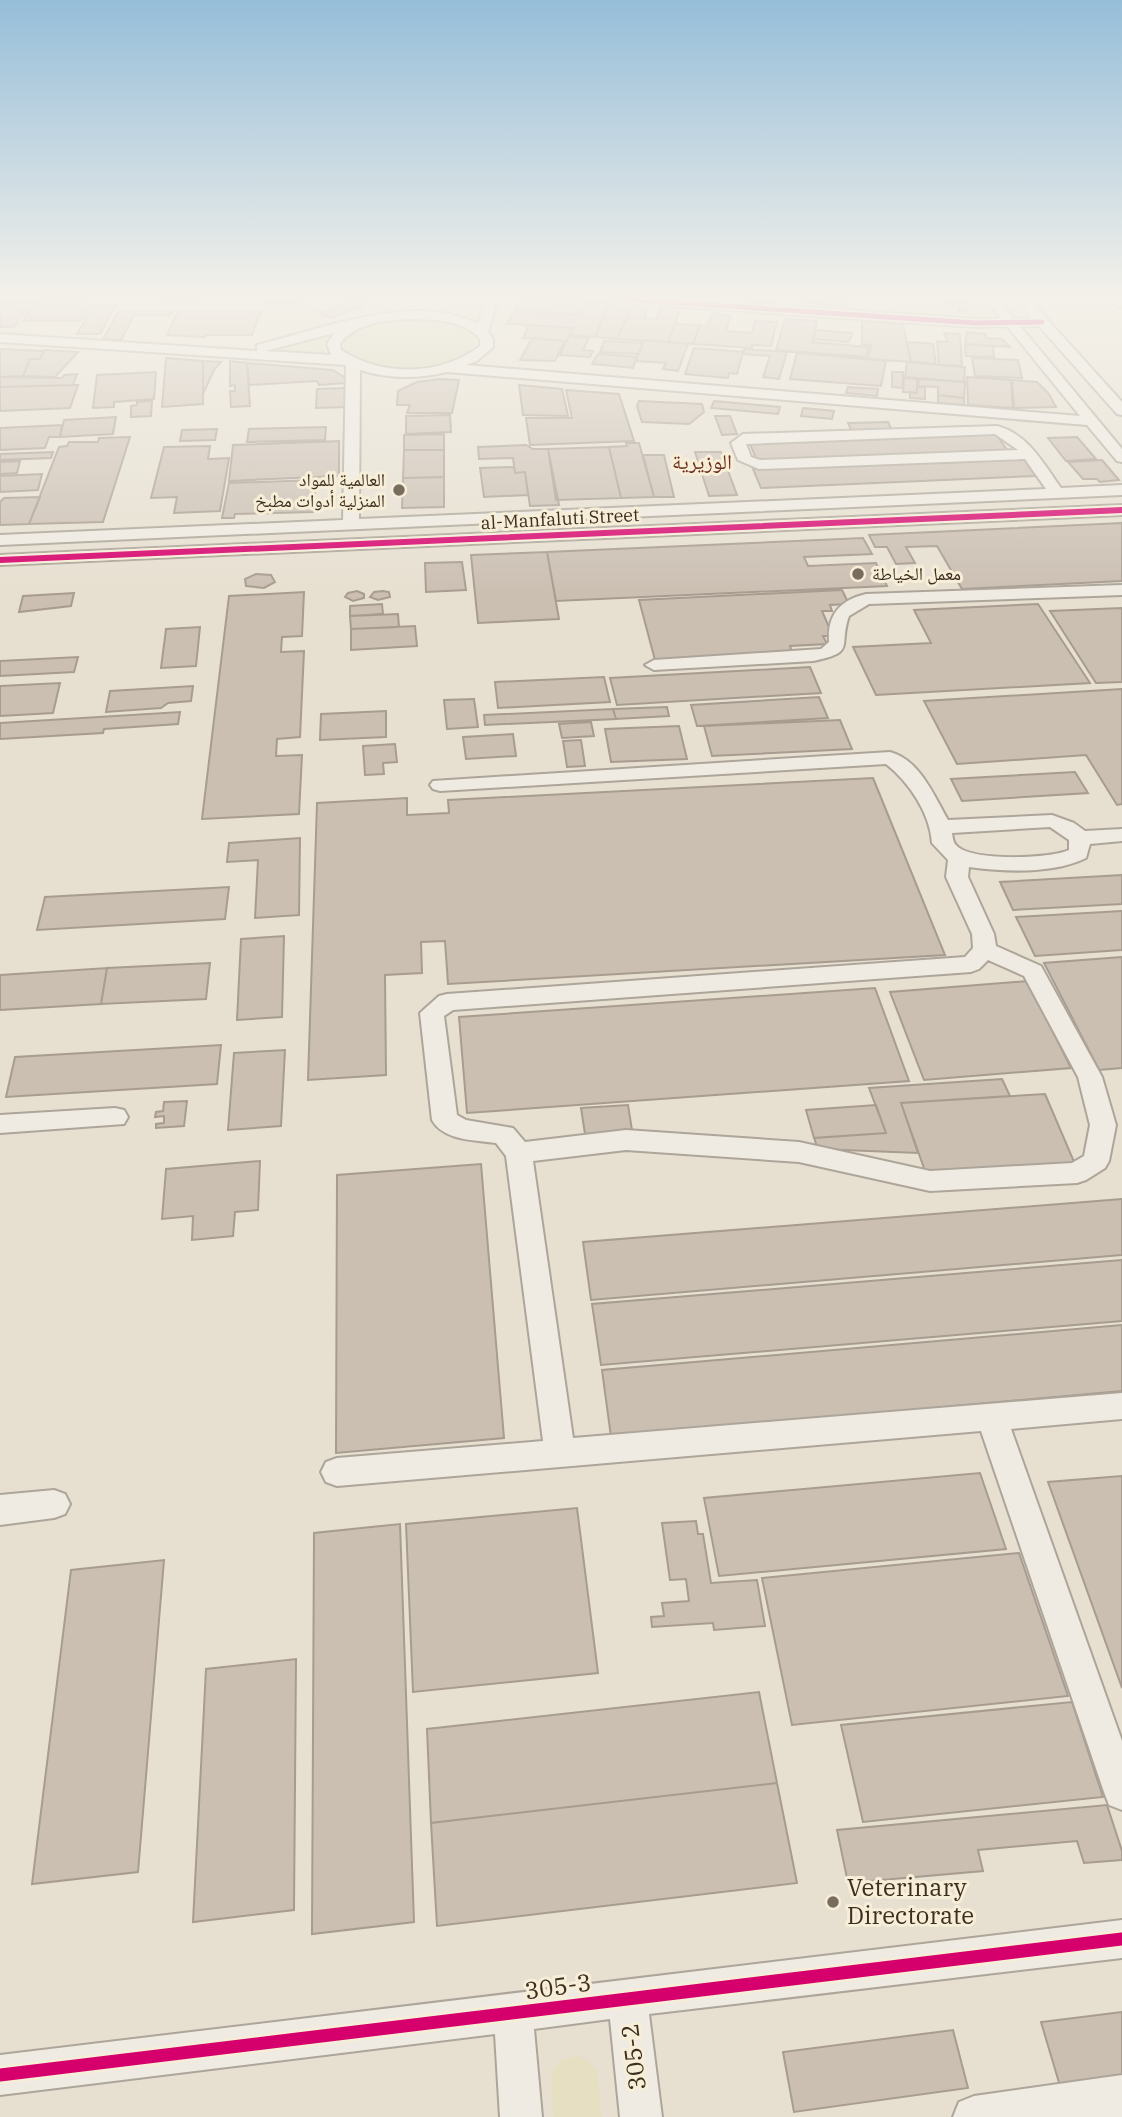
<svg xmlns="http://www.w3.org/2000/svg" width="1122" height="2117" font-family="'IBM Plex Serif','Noto Naskh Arabic',serif">
  <rect width="100%" height="100%" fill="#e7e0d1"/>
  <!-- farmland -->
  <path fill="#e6dfc2" d="M578,2056L588,2061L597,2071L602,2117H553L551,2072L560,2060Z"/>
  <!-- green -->
  <path fill="#d6d7b3" d="M401,319C426,319 461,317 476,340C466,379 366,374 344,349V341C359,325 380,322 401,319Z
    M329,335L324,344L326,356L262,352Z"/>
  <!-- building -->
  <path fill="#cbbfb2" stroke="#a89c90" stroke-width="2" d="M157,298H201L199,302H155Z
    M266,298H301L300,303H265Z
    M346,298H366L365,306L330,318L318,312L346,305Z
    M551,298L587,301L581,315L514,311L522,299Z
    M743,298H779L778,304L742,302Z
    M806,298H848L846,306L805,303Z
    M918,298H962V303L918,300Z
    M35,301H92L81,321H23Z
    M587,301L610,303L595,337L570,335L573,328L507,324L514,311L581,315Z
    M3,302H31L14,327H0V306Z
    M944,302L967,304V311H959V306L943,305Z
    M610,303L649,305L644,318L656,319L662,306L681,307L668,342L617,339L630,310L607,308Z
    M94,305H116L100,334H77Z
    M607,308L630,310L617,339L595,337Z
    M119,311H173L170,315H134L121,340L103,339Z
    M178,311H261L252,335H206L205,337L167,335Z
    M713,313L731,315L726,331L752,333L755,321L777,322L771,346L752,345V348L693,344L700,325L707,326Z
    M785,319L817,321L812,342L868,347L866,357L776,350Z
    M862,321L903,324L911,362L868,359L871,345L862,344Z
    M675,324L700,325L693,344L668,342Z
    M529,325L573,328L567,341L523,338Z
    M815,330L852,333L849,342L813,339Z
    M967,332L986,334V338L1002,339L1010,347L965,344Z
    M944,333L960,334L962,366L939,365L937,341L948,342Z
    M569,336L589,338L583,350L593,351L590,357L560,355Z
    M532,338L565,341L555,361L520,360Z
    M644,340L688,344L678,371L663,369L666,363L635,361Z
    M604,341L643,343L639,354L600,352Z
    M907,342L933,344L936,364L911,362Z
    M965,344L993,346L994,357L966,356Z
    M694,348L743,352L737,374L729,373L728,378L685,374Z
    M0,349L43,351L40,359H30L23,376L0,377Z
    M744,349L787,352L779,379L763,377L770,356L743,354Z
    M45,350L78,352L55,377L23,376L30,359H40Z
    M797,353L886,361L881,386L790,379Z
    M598,354L637,357L633,368L592,364Z
    M166,358L203,361V404L162,407Z
    M972,358L1018,360L1022,378L975,376Z
    M203,361L221,362L214,370L203,394Z
    M230,361L247,363L250,406L231,407L230,391H235V385L230,386Z
    M907,362L965,367L964,382L905,377Z
    M247,363L333,370L349,380L347,383L319,385L317,381L249,385Z
    M156,372L154,399L114,402V407L93,408L97,375Z
    M892,372H903V388L892,387Z
    M77,374L73,385L0,387V377L62,378L64,375Z
    M967,377L1011,380L1013,408L968,405Z
    M904,378L917,379V393L903,392Z
    M440,379L459,380L452,413H407L410,405H397L398,391L417,382Z
    M919,379L965,382L964,398L938,395V387L918,386Z
    M1012,380L1037,382L1049,394L1056,407L1014,408Z
    M78,385L70,408L0,411V387Z
    M519,385L562,389L568,416L523,415Z
    M848,387L878,389L877,396L846,393Z
    M917,387H925V399L910,398V392L917,393Z
    M346,388V407L316,408L317,389Z
    M566,390L619,394L634,441L530,445L526,418H572Z
    M938,395L964,398V405L938,403Z
    M152,401L151,416L131,417V406L137,405V402Z
    M639,401L702,404L704,412L689,424L642,422L637,406Z
    M714,401L780,407L778,414L711,408Z
    M803,408L834,411L832,419L801,416Z
    M450,415L451,432L406,434V416Z
    M715,416H730L737,434L722,435Z
    M116,417L113,434L60,437L64,420Z
    M888,422L893,433L853,434L848,423Z
    M62,425L60,437H49L45,448L0,450V428Z
    M326,427L325,440L247,442L249,429Z
    M217,429L215,440L180,441L182,430Z
    M444,434V450H404V435Z
    M996,434L1007,450L757,461L750,444Z
    M130,437L103,522L29,524L59,447L67,446L69,442H98L99,438Z
    M1077,437L1096,459L1066,461L1048,438Z
    M339,441V476L229,481L233,445Z
    M626,443H639L654,497L621,498L609,447L627,446Z
    M526,445L533,449H548L559,505L530,506L525,472L515,473L513,458L479,459L478,447Z
    M210,446L208,459L229,458L220,511L174,513L177,497L151,498L164,447Z
    M609,447L621,498L556,500L548,449Z
    M404,450H444V477L403,478Z
    M53,452L51,458L0,460V454Z
    M695,452H721L737,495L709,496Z
    M643,455H664L674,497H654Z
    M1023,458L1036,476L761,488L753,469Z
    M1102,460L1119,480L1100,482L1097,479H1083L1068,462Z
    M20,461L17,473L0,474V462Z
    M514,467L515,473L525,472L528,495L484,497L480,468Z
    M42,474L38,490L0,492V476Z
    M444,477V507L402,508L403,478Z
    M316,480L313,512L235,514L234,518H222L229,483Z
    M40,497L29,524L0,525V502L4,498Z
    M1122,523V581L962,589L937,546L906,547L915,563L896,564L887,547H875L869,535Z
    M863,538L872,554L804,557L808,566L876,563L887,586L556,601L547,552Z
    M547,552L559,619L478,623L471,555Z
    M462,562L466,590L426,592L425,563Z
    M256,574L271,575L275,582L264,588L246,586L245,579Z
    M842,590L849,604L830,605L832,611H822L833,636H823L827,644L790,646L794,657L656,664L639,600Z
    M357,591L364,594V598L353,601L345,597L348,593Z
    M383,591L389,592L390,597L378,600L370,597L374,592Z
    M304,592L302,636L282,637L281,652L304,651L300,737L277,739L276,756L302,755L299,814L202,819L229,596Z
    M74,593L71,606L19,612L23,596Z
    M382,604L383,614L350,616V606Z
    M1038,604L1090,683L876,695L853,647L931,643L914,610Z
    M1122,608V682L1096,683L1050,611Z
    M398,614L399,627L351,629L350,616Z
    M415,626L417,646L351,650V629Z
    M200,627L196,666L161,668L166,629Z
    M78,657L74,672L0,676V661Z
    M810,667L821,693L617,705L610,678Z
    M604,677L610,702L498,708L495,682Z
    M60,683L53,713L0,716V686Z
    M193,686L191,701L168,703L161,708L106,712L110,691Z
    M1122,689V804L1117,805L1086,755L957,764L924,701Z
    M819,697L828,718L697,726L691,705Z
    M474,699L478,727L447,729L444,700Z
    M667,707L669,716L616,719L613,709Z
    M613,709L616,719L485,725L484,715Z
    M386,711V737L320,740L321,714Z
    M180,712L178,724L104,729L103,733L0,739V723Z
    M840,720L852,749L712,756L704,726Z
    M591,722L594,736L562,738L559,724Z
    M679,726L687,759L611,762L605,729Z
    M513,734L516,756L466,759L463,737Z
    M581,740L585,766L567,767L563,741Z
    M395,744L397,762L383,763L384,774L365,775L363,746Z
    M1075,772L1088,793L962,801L951,779Z
    M873,778L945,955L448,984L445,941L421,942L422,973L385,975L386,1075L308,1080L317,803L407,798V815L449,813L448,800Z
    M300,838L299,915L255,918L258,860L227,862L229,843Z
    M1122,875V904L1013,910L1000,882Z
    M229,887L225,919L37,930L45,897Z
    M1122,911V950L1035,956L1016,917Z
    M284,936L282,1017L237,1020L241,939Z
    M1122,957V1068L1099,1070L1044,963Z
    M210,963L206,999L101,1004L107,968Z
    M107,968L101,1004L0,1010V975Z
    M1028,981L1071,1068L924,1080L890,992Z
    M875,988L909,1081L467,1113L459,1017Z
    M221,1045L217,1084L6,1097L15,1057Z
    M285,1050L281,1126L228,1130L234,1053Z
    M1002,1079L1010,1096L901,1103L918,1153L818,1149L814,1138L886,1133L869,1088Z
    M1045,1094L1075,1164L926,1174L901,1103Z
    M187,1101L184,1126L156,1128V1124L164,1123V1116L155,1117L156,1112L163,1111L164,1102Z
    M628,1105L632,1130L585,1134L581,1108Z
    M876,1105L886,1133L814,1138L806,1110Z
    M260,1161L258,1210L235,1212L233,1236L192,1240L193,1216L162,1219L166,1169Z
    M481,1164L504,1438L336,1453L337,1175Z
    M1122,1199V1255L591,1300L583,1242Z
    M1122,1260V1321L601,1365L592,1304Z
    M1122,1325V1391L611,1437L602,1370Z
    M980,1473L1006,1549L719,1576L704,1498Z
    M1122,1476V1688L1048,1482Z
    M577,1508L598,1673L413,1692L406,1524Z
    M696,1521L698,1534H703L711,1583L757,1580L765,1626L714,1630L713,1623L652,1627L651,1617L664,1616L662,1603L689,1601L686,1579L670,1580L662,1523Z
    M400,1524L414,1922L312,1934L314,1533Z
    M1019,1553L1068,1696L792,1725L762,1578Z
    M164,1560L138,1872L32,1884L71,1570Z
    M296,1659L294,1910L193,1922L206,1669Z
    M759,1692L777,1783L431,1823L427,1729Z
    M1072,1702L1103,1797L863,1822L841,1725Z
    M777,1783L797,1883L437,1926L431,1823Z
    M1107,1805L1122,1851V1860L1084,1863L1077,1841L978,1850L983,1871L848,1883L837,1830Z
    M1122,2012V2078L1060,2086L1041,2022Z
    M953,2030L968,2088L794,2112L783,2052Z"/>
  <g fill="none" stroke-linecap="round" stroke-linejoin="round">
    <!-- minor casing -->
    <g stroke="#ada599" stroke-width="4">
      <path id="minor" d="M486,298H498L488,332L493,339V347L477,361L466,365L1080,416L1007,326L976,327L610,302L604,298H671L976,319H1001L984,298H997L1014,319L1032,318L1015,298H1028L1122,402V415L1117,414L1039,326H1020L1122,449V462L1117,461L1087,425L447,372C418,379 388,379 360,370L359,519L1046,489L1025,459L759,469L738,460L731,443L743,434L997,426C1028,434 1043,463 1061,488L1122,485V495L0,545V535L343,520L346,365L0,342V334L257,351V345C321,329 416,291 478,324ZM407,319C433,320 462,318 480,339V346C441,376 382,377 341,350L340,344C355,323 382,321 407,319ZM334,333L327,344L331,355L265,351ZM995,434L1018,450L760,460L751,457L746,444Z
        M1122,505V515L0,565V555Z
        M1122,585V595L869,604L849,616C838,647 857,652 813,661L654,670L645,665L654,660L821,649L829,642C827,615 840,600 866,594Z
        M890,752C920,760 934,796 948,820L1052,815L1074,823L1085,831L1122,829V841L1090,844L1086,858C1053,874 1005,872 969,867L968,877L994,934L996,946L1041,966L1102,1077L1116,1125L1109,1161L1105,1168L1086,1180L1077,1183L930,1191L799,1162L626,1150L533,1161L573,1438L1122,1393V1419L1011,1429L1122,1741V1810L1109,1805L1104,1792L981,1431L337,1486L326,1482L321,1472L326,1462L337,1458L543,1441L506,1156L496,1143C475,1140 444,1141 432,1120L420,1013L439,996L447,994L965,957L973,948L972,934L946,877L948,860L932,843C930,813 909,782 886,764L440,791L433,789L430,785L433,781ZM1050,827L1069,840V850C1050,859 975,861 958,847C953,843 953,839 952,833ZM988,960L1024,976L1078,1077L1090,1125L1084,1156L1072,1163L930,1171L799,1142L626,1130L525,1142L513,1128L466,1120L457,1115L444,1016L453,1010L971,972L979,969Z
        M115,1108L124,1110L128,1117L124,1124L0,1133V1115Z
        M54,1490L65,1494L70,1504L65,1514L54,1518L0,1525V1495Z
        M1122,1920V1958L649,2014L662,2117H620L610,2019L534,2029L542,2117H500L495,2034L0,2095V2055Z
        M1122,2075V2117H953L959,2102L974,2096Z"/>
    </g>
    <!-- highway casing -->
    <g stroke="#928b80" stroke-width="3">
      <path id="highway" d="M1110,298H1122V308L1115,306Z"/>
    </g>
    <!-- minor -->
    <use href="#minor" fill="#efebe3" fill-rule="evenodd"/>
    <!-- highway -->
    <use href="#highway" fill="#dad1c2" fill-rule="evenodd"/>
    <!-- cycleway-far2 casing -->
    <g stroke="#f7eed8" stroke-width="8">
      <path id="cycleway-far2" d="M610,298L976,323L1042,322"/>
    </g>
    <!-- cycleway-far1 casing -->
    <g stroke="#f7eed8" stroke-width="10">
      <path id="cycleway-far1" d="M0,560L1122,510"/>
    </g>
    <!-- cycleway casing -->
    <g stroke="#f7eed8" stroke-width="18">
      <path id="cycleway" d="M0,2075L1122,1939"/>
    </g>
    <!-- cycleway-far2 -->
    <use href="#cycleway-far2" stroke="#d6006c" stroke-width="5"/>
    <!-- cycleway-far1 -->
    <use href="#cycleway-far1" stroke="#d6006c" stroke-width="6"/>
    <!-- cycleway -->
    <use href="#cycleway" stroke="#d6006c" stroke-width="13"/>
  </g>
  <!-- sky -->
  <linearGradient id="sky" x2="0" y2="1"><stop stop-color="#96bed9"/><stop offset="0.5" stop-color="#f4f1ea"/><stop offset="1" stop-color="#f4f1ea" stop-opacity="0"/></linearGradient>
  <rect width="1122" height="595" fill="url(#sky)"/>
  <!-- markers -->
  <g fill="#786c5e" stroke="#f7eed8" stroke-width="2.5">
    <circle cx="399" cy="490" r="7"/>
    <circle cx="858" cy="574" r="7"/>
    <circle cx="833" cy="1902" r="7"/>
  </g>
  <g text-anchor="middle" stroke-width="6" stroke-linejoin="round" paint-order="stroke">
    <!-- far-poi labels -->
    <g font-size="18" fill="#3d2e20" stroke="#f7eed8" text-anchor="end">
      <text x="385" y="486">العالمية للمواد<tspan x="385" dy="21">المنزلية أدوات مطبخ</tspan></text>
      <text x="872" y="580" text-anchor="start">معمل الخياطة</text>
    </g>
    <!-- far-street labels -->
    <g font-size="18" fill="#3d2e20" stroke="#f7eed8">
      <text transform="translate(560 519) rotate(-3)" y="6">al-Manfaluti Street</text>
    </g>
    <!-- far-quarter labels -->
    <g font-size="21" fill="#6b2e1e" stroke="#f7eed8">
      <text x="702" y="469">الوزيرية</text>
    </g>
    <!-- near-poi labels -->
    <g font-size="24" fill="#3d2e20" stroke="#f7eed8" text-anchor="start">
      <text x="847" y="1896">Veterinary<tspan x="847" dy="28">Directorate</tspan></text>
    </g>
    <!-- near-street labels -->
    <g font-size="24" fill="#3d2e20" stroke="#f7eed8">
      <text transform="translate(558 1987) rotate(-8)" y="8">305-3</text>
      <text transform="translate(634 2057) rotate(-97)" y="8">305-2</text>
    </g>
  </g>
</svg>
